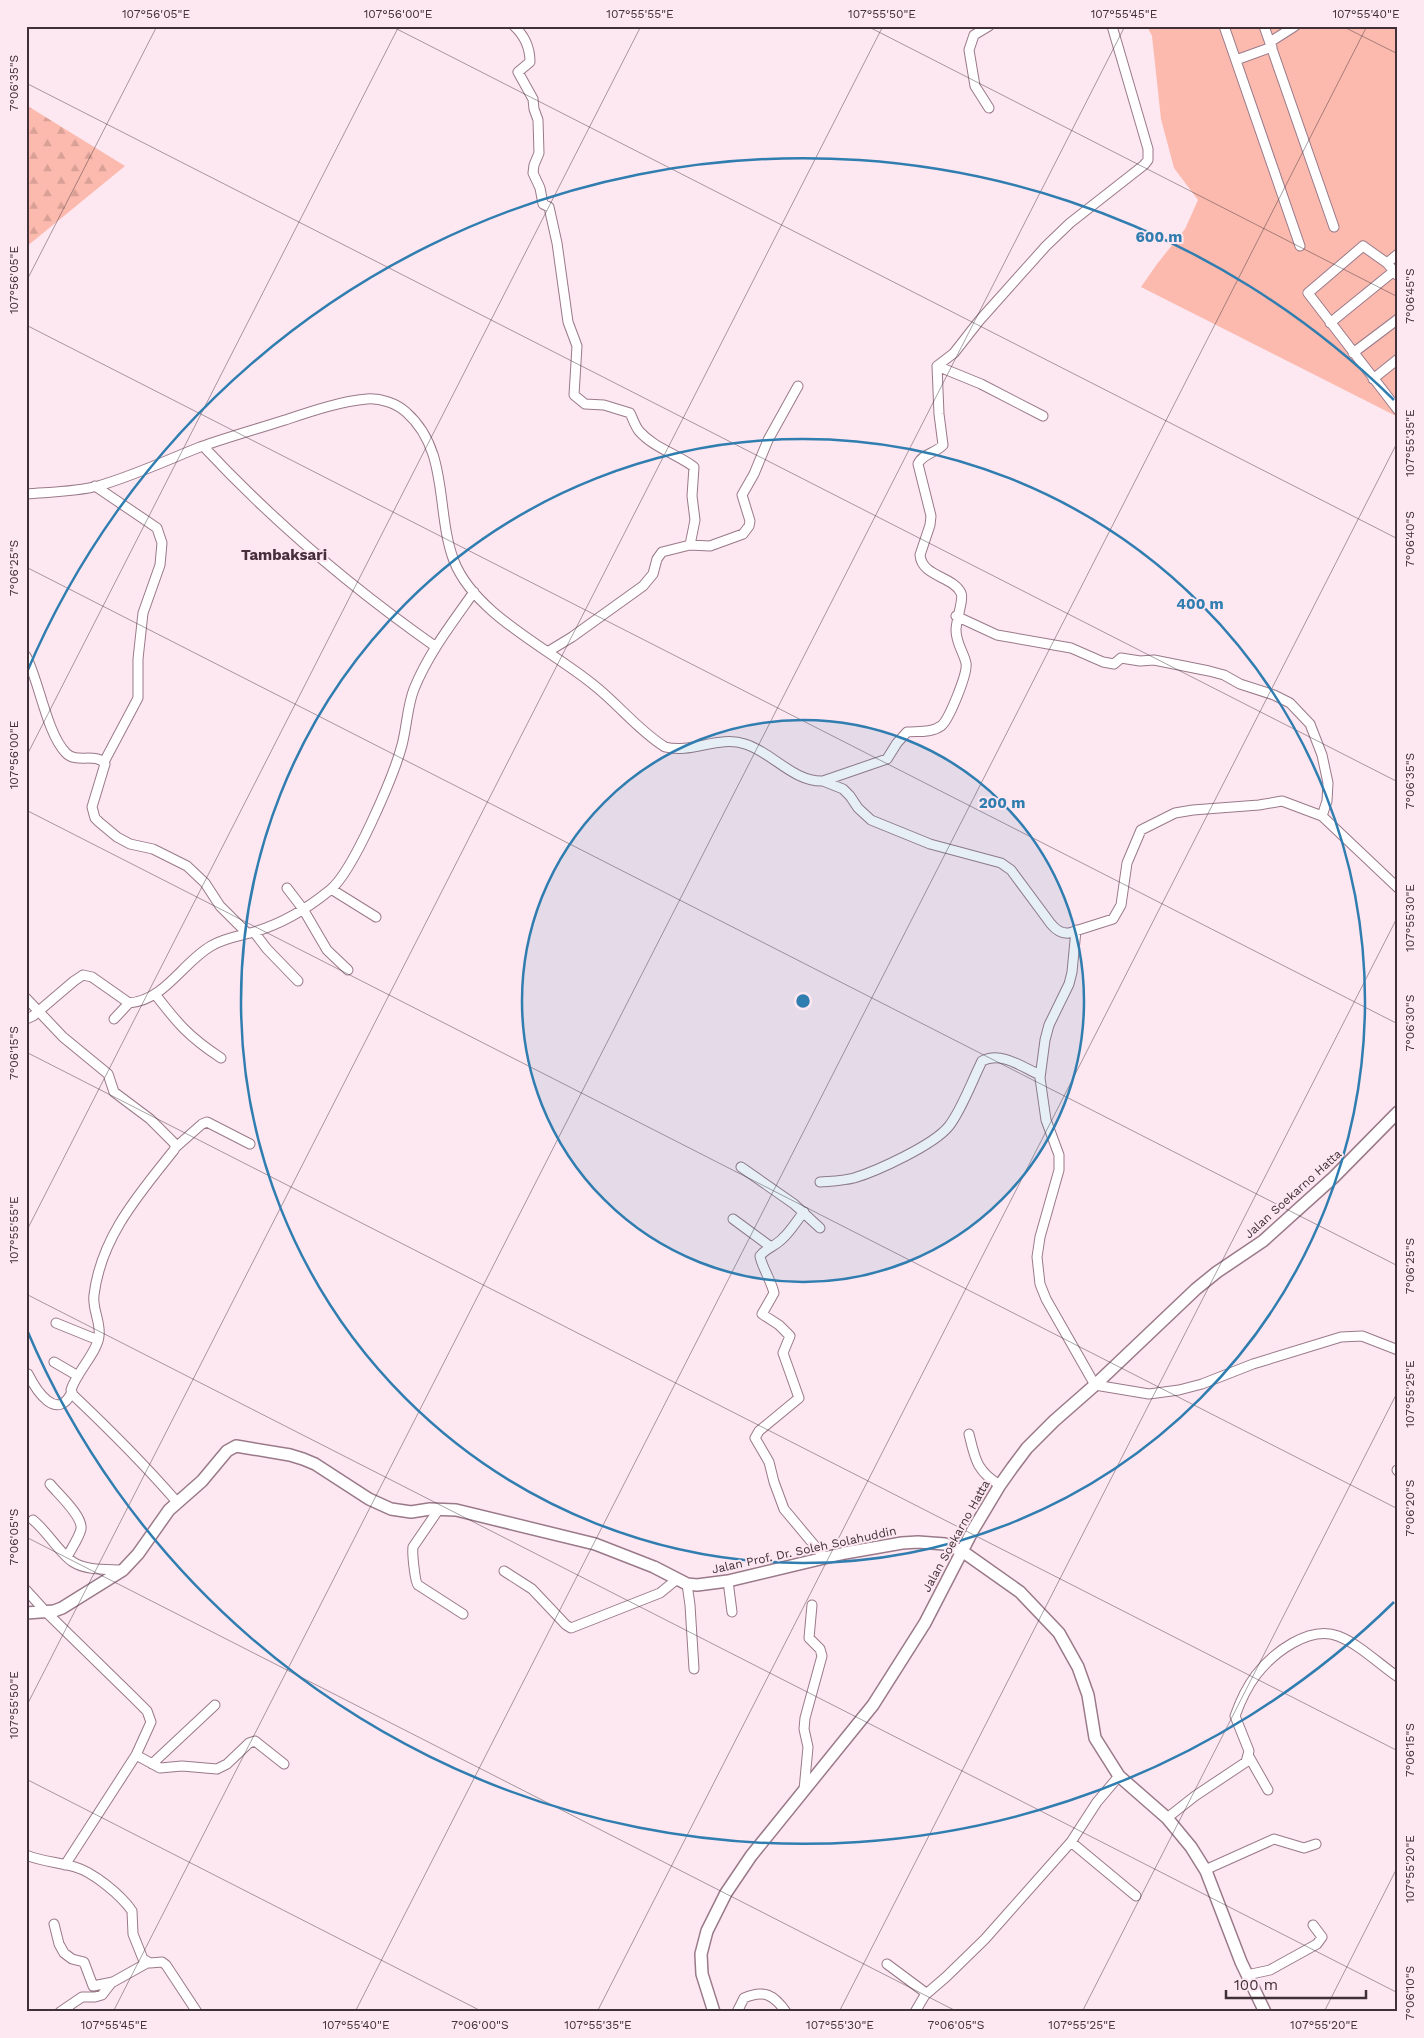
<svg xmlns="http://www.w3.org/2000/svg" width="1424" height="2038" font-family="'Work Sans',sans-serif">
  <defs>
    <pattern id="forest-firs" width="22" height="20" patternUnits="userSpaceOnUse" patternTransform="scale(1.25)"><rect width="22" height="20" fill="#fcbaae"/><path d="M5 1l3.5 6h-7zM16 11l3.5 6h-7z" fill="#d9a096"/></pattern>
  </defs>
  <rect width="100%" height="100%" fill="#fde7f1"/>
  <!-- green -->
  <path fill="#fcbaae" d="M1147,26H1398V417L1141,287L1157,264L1185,229L1198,200L1174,168L1161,119L1152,36Z"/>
  <!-- forest -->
  <path fill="url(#forest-firs)" d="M26,105L125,166L26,247Z"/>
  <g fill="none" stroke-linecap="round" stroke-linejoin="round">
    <!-- minor casing -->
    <g stroke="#9a7989" stroke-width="11">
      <path id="minor" d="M514,26C525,36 530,47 530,62L518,72L533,99L534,109L538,120L539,153L534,165L533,173L540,188L543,204L549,207L557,243L568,322L577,346L574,395L585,404L604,405L630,413C633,419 635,426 639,431C654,448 677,454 694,467L692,496L695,520L690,545
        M1112,26L1148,149V160L1144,165L1070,223L1046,246L979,321L954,353L937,366L939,414L943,445C936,453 922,454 918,464L931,516L930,525L920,555C922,577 953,576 961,593C964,599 956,620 956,630C956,643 963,651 966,663C968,673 949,720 941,726C931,733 918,731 907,732L897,743L887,759L823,781L843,789L850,796L858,808L871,820L930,844L1001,863L1011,870L1051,924C1056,930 1061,934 1069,933L1113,919L1121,905L1127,863L1141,830L1175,813L1193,810L1259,805L1282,801L1322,816L1398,888
        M1224,26L1300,246
        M1264,26L1334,227
        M1270,42L1295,26
        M1236,60L1272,47
        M989,108L975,86L969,50L974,35L989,26
        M1387,263L1398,254
        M1398,276L1387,263L1363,246L1308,293L1398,410
        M1330,323L1394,271
        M1353,353L1398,319
        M937,366L981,384L1043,416
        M1373,379L1398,359
        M203,446C273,521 352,588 436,647
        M95,486L157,528L162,543L160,565L143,613L138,659V698L104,762
        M26,494C50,492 75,492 98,486C133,476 167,460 200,447C228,437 257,429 285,420C309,412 341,401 367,399C380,398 396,403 406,412C450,451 435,511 454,561C475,615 552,650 595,686C619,705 639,731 665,747C691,754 719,735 745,744C772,752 793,782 823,781
        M956,616L997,635L1071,648L1103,662L1114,664L1121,658L1140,661L1154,660L1209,671L1224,675L1240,684L1274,695L1290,703L1310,724L1322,755L1328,783L1327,801L1322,816
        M549,651L572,637L643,586L653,574L657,559L662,552L690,545L710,546L743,534L749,526L750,521L742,495L754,474L768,440L798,386
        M26,656C39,681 47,734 66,753C76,764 96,752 105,764L92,807L95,818L99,822L117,837L130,844L153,849L187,866L205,883L220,906L247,933
        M287,888L303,909L327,950L348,970
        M331,889L376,917
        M1076,930L1072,972L1069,984L1049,1025L1045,1040L1040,1078L1046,1120L1059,1155V1170L1040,1237L1037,1257L1040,1284L1046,1299L1095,1385L1149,1394L1179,1390L1202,1384L1253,1364L1341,1337L1362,1336L1398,1350
        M254,932L267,949L298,981
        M155,994C178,1024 189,1037 221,1058
        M26,998L63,1037L108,1074L114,1092L150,1119L176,1145L174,1150C139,1194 101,1237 94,1295C92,1309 101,1322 99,1336C98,1351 76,1373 71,1390L73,1395C109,1429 144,1464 177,1502
        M26,1019L33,1016L74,981L83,975L92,977L129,1003C165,1000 182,963 211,946C224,938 239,936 254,932C281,924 308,908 330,890C353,872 394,775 402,745C407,726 407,707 414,689C428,654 452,623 474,592
        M114,1019L129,1003
        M176,1147L202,1124L207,1122L250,1144
        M741,1167L794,1204L820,1228
        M820,1182C832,1181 842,1181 854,1178C877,1171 934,1145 949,1126C962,1109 972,1081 982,1061C1001,1051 1022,1067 1040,1075
        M804,1212C797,1220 791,1231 783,1238C776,1246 766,1248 760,1256C761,1265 771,1280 774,1293L762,1314L779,1325L790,1336L783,1353L799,1398L759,1431L755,1438L769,1462L774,1482L784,1509L825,1558
        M733,1219L771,1247
        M56,1323L98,1340
        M54,1362L78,1376
        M28,1374C36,1390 57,1423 72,1392
        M969,1434C975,1458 976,1471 1000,1485
        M1397,1470L1398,1471
        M50,1484C58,1494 83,1516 81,1529C79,1538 71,1549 67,1557
        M439,1509L413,1547C412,1553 415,1582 418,1585L463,1614
        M33,1520C47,1531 60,1554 73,1562C87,1571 108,1569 123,1570
        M504,1571L532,1589L566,1625L571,1628L660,1593L676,1580
        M728,1581L732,1612
        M687,1584L690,1605L694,1669
        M26,1590L46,1612L133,1697L147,1711L151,1722L136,1755L65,1865
        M136,1755L160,1768L182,1766L217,1769L227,1764L249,1743L255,1741L284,1764
        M1248,1755L1268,1790
        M152,1764L215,1705
        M804,1790L808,1747L804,1729L805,1718L822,1656L820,1649L809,1638L812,1605
        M1167,1818L1195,1796L1246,1762L1249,1751L1235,1716C1240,1702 1247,1687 1256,1675C1273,1653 1309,1625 1338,1636C1359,1644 1379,1664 1398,1677
        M1071,1842L1136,1896
        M26,1855C43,1862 58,1862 75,1867C93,1872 121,1895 132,1911L133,1934L143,1959L150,1963L162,1962L166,1965L197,2012
        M1205,1870L1274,1839L1304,1848L1316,1844
        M54,1924L59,1944L64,1953L72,1959L84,1962L93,1986L113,1982L147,1963
        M887,1964L926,1993
        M1247,1975L1270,1970L1317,1944L1322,1937L1313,1925
        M60,2012L82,1997H95L102,1995L112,1982
        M737,2012L744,1998C764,1989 774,1995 786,2012
        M915,2012L925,1995L946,1977L985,1939L1071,1842L1097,1802L1119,1776"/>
    </g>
    <!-- tertiary casing -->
    <g stroke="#9a7989" stroke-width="14">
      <path id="tertiary" d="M26,1613L54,1611L62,1608L123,1570L138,1554L169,1510L202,1481L227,1451L236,1446L290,1455L303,1459L315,1464L369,1499L391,1509L411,1512L430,1509L456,1510L595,1544L654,1567L687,1584L697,1585L728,1581L845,1553L902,1543L918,1542L945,1544L962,1551L1020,1592L1059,1633L1078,1667L1088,1695L1095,1738L1119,1776L1167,1818L1191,1847L1206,1871L1241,1962L1265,2012
        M714,2012L702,1974L701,1954L707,1931L726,1893L751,1856L873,1705L925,1623L973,1530L1000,1485L1012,1468L1027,1448L1054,1421L1095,1385L1196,1289L1217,1272L1263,1241L1334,1177L1398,1112"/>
    </g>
    <!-- minor -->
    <use href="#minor" stroke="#fff" stroke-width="9"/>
    <!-- tertiary -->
    <use href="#tertiary" stroke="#fff" stroke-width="11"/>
  </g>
  <!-- ticks -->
  <path fill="none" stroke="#3f3137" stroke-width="1" stroke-opacity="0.45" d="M391,26L1398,539M867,26L1398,297M1342,26L1398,54M26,83L1398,782M26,282L157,26M26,325L1398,1024M26,567L1398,1266M26,757L399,26M26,810L1398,1509M26,1052L1398,1751M26,1232L641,26M26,1294L1398,1993M26,1537L958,2012M26,1707L883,26M26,1779L483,2012M113,2012L1125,26M355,2012L1367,26M597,2012L1398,441M839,2012L1398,916M1082,2012L1398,1391M1324,2012L1398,1866"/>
  <!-- distance rings -->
  <circle cx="803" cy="1001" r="281" fill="#307db0" fill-opacity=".12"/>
  <g fill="none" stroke="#307db0" stroke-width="2.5">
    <circle cx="803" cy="1001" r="281"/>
    <circle cx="803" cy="1001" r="562"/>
    <path d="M1394 1602A843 843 0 0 1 27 1330M27 672A843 843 0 0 1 1394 400"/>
  </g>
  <g text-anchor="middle" stroke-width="4" stroke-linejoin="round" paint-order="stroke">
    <!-- street labels -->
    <g font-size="12" fill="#3f3137" stroke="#fde7f1">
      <text transform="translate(1293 1194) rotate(-42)" y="4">Jalan Soekarno Hatta</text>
      <text transform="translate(956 1536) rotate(-61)" y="4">Jalan Soekarno Hatta</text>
      <text transform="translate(804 1550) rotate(-12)" y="4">Jalan Prof. Dr. Soleh Solahuddin</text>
    </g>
    <!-- quarter labels -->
    <g font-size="15" font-weight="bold" fill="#492e3c" stroke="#fde7f1">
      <text x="284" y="560">Tambaksari</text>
    </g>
  </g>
  <circle cx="803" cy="1001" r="8" fill="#307db0" stroke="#fde7f1" stroke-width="2.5"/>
  <g font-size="15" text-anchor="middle" font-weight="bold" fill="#307db0" stroke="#fde7f1" stroke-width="4" stroke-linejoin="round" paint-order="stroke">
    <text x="1159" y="242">600 m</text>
    <text x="1200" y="609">400 m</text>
    <text x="1002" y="808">200 m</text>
  </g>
  <!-- border -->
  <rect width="1424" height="2038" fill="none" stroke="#fde7f1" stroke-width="55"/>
  <!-- scale -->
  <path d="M1226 1990v8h140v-8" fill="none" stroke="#3f3137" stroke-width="2.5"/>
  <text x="1234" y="1990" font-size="15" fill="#3f3137" stroke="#fde7f1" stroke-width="4" paint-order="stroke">100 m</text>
  <rect x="28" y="28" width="1368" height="1982" fill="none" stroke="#3f3137" stroke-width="2"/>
  <g font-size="12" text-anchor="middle" fill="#3f3137">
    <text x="156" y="18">107°56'05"E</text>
    <text x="398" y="18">107°56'00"E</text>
    <text x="640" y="18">107°55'55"E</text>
    <text x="882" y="18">107°55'50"E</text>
    <text x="1124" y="18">107°55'45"E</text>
    <text x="1366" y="18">107°55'40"E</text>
    <text transform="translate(14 83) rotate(-90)" y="4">7°06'35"S</text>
    <text transform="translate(14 280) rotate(-90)" y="4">107°56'05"E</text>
    <text transform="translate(1410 296) rotate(-90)" y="4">7°06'45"S</text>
    <text transform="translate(1410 443) rotate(-90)" y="4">107°55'35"E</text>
    <text transform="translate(1410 539) rotate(-90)" y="4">7°06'40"S</text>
    <text transform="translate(14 568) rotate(-90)" y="4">7°06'25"S</text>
    <text transform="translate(14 755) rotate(-90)" y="4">107°56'00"E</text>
    <text transform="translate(1410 781) rotate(-90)" y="4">7°06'35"S</text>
    <text transform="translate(1410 918) rotate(-90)" y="4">107°55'30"E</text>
    <text transform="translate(1410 1023) rotate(-90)" y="4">7°06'30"S</text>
    <text transform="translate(14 1053) rotate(-90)" y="4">7°06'15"S</text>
    <text transform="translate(14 1230) rotate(-90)" y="4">107°55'55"E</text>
    <text transform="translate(1410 1266) rotate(-90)" y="4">7°06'25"S</text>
    <text transform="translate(1410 1394) rotate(-90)" y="4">107°55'25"E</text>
    <text transform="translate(1410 1508) rotate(-90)" y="4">7°06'20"S</text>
    <text transform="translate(14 1537) rotate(-90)" y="4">7°06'05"S</text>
    <text transform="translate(14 1705) rotate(-90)" y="4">107°55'50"E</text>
    <text transform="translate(1410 1750) rotate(-90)" y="4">7°06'15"S</text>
    <text transform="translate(1410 1869) rotate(-90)" y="4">107°55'20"E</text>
    <text transform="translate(1410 1993) rotate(-90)" y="4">7°06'10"S</text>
    <text x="114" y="2029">107°55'45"E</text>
    <text x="356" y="2029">107°55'40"E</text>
    <text x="480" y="2029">7°06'00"S</text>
    <text x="598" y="2029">107°55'35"E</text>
    <text x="840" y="2029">107°55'30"E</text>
    <text x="956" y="2029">7°06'05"S</text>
    <text x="1082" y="2029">107°55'25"E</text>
    <text x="1324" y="2029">107°55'20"E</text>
  </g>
</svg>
